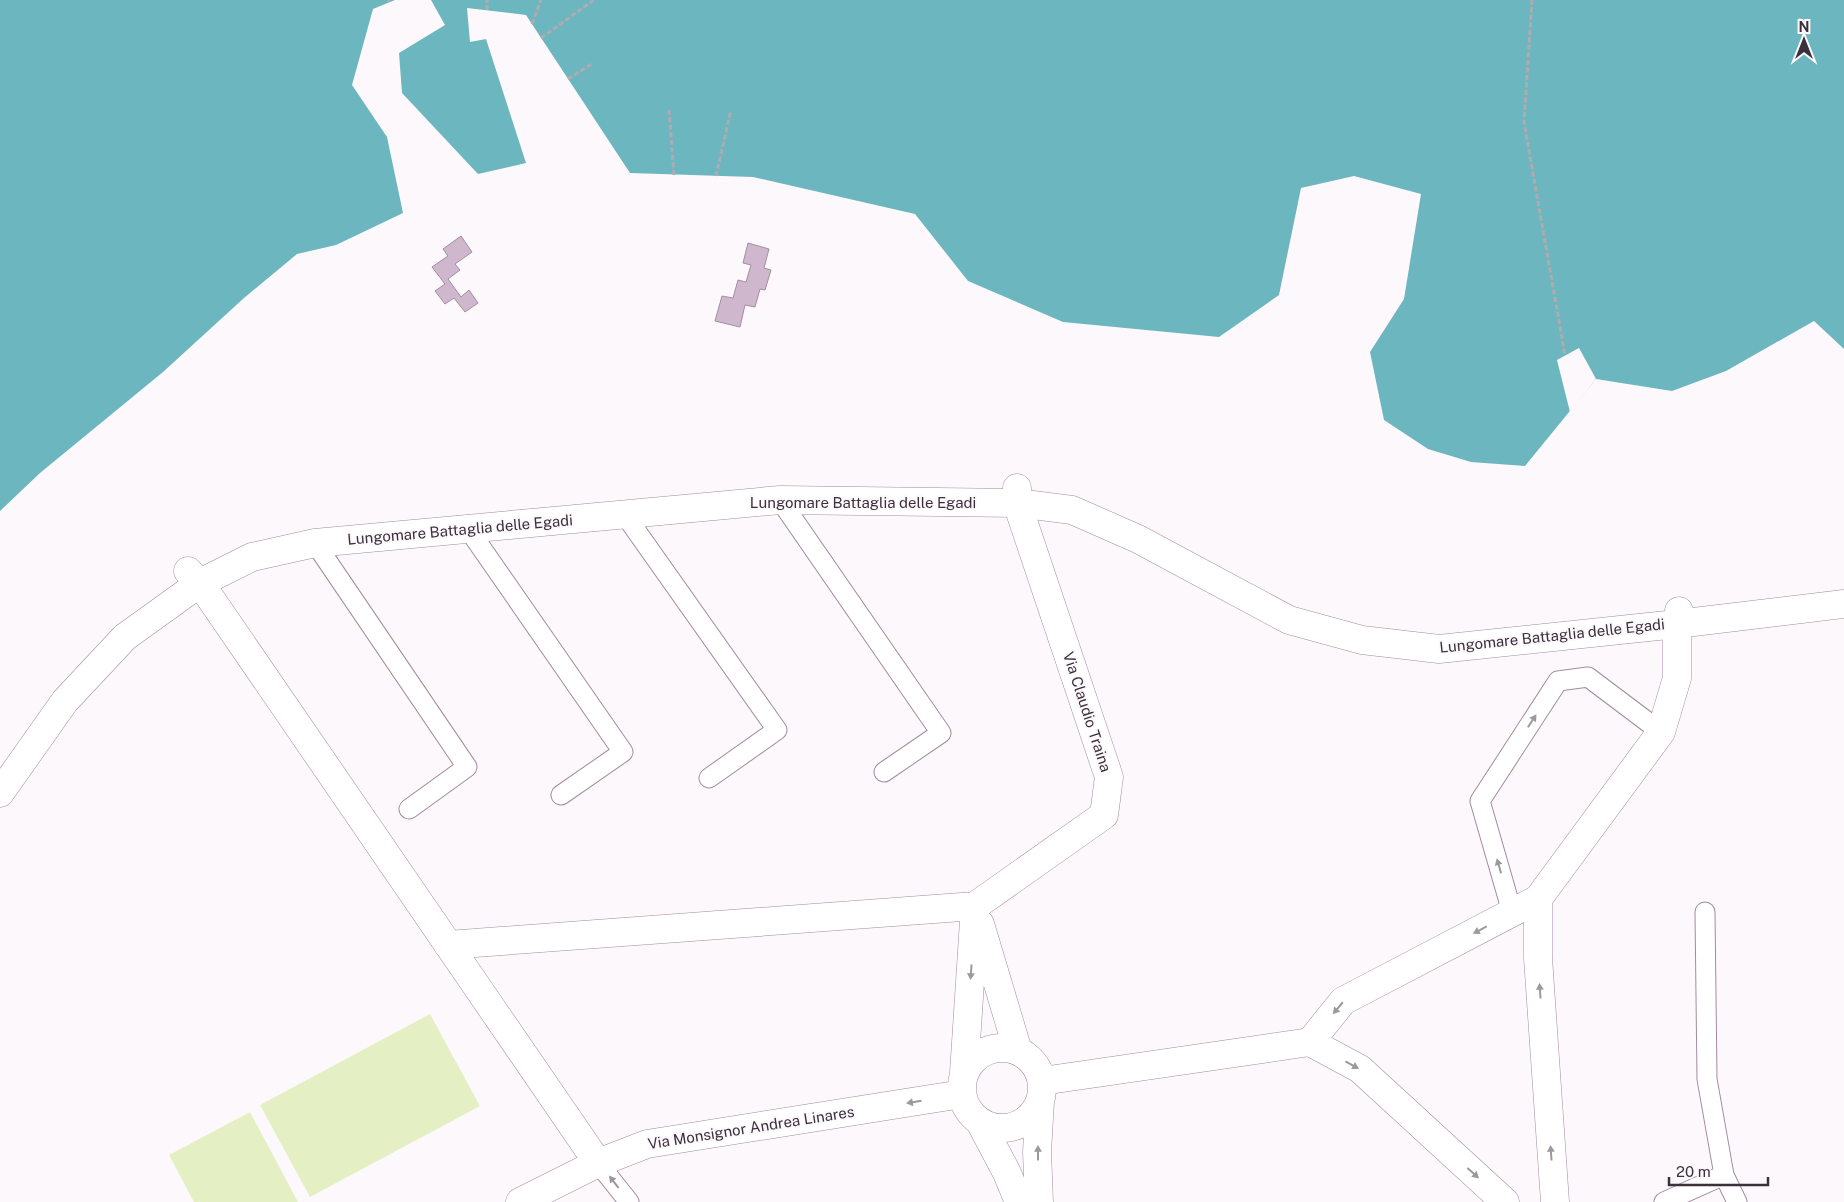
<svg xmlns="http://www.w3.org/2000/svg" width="1844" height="1202" font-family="'Public Sans',sans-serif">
  <rect width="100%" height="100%" fill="#fdf8fc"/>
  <!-- green -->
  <path fill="#e4f0c4" d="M430,1014L480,1106L310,1197L260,1105Z
    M250,1112L298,1202H194L169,1155Z"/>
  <!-- water -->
  <path fill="#6cb6bf" d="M0,0H395L373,9L352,85L387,137L403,213L336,245L297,254L244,298L163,372L40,473L0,511Z
    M431,0H1844V349L1814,321L1726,371L1672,391L1596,379L1525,466L1471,462L1428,449L1384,420L1370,352L1404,299L1421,194L1354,176L1301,188L1279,295L1219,337L1063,322L968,281L915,214L753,177L630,173L526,15L467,8L470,42L486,39L526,163L478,174L402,93L399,53L445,25Z"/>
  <!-- pier -->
  <path fill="#fdf8fc" d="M1579,348L1596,379L1570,412L1557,360Z"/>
  <!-- building -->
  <path fill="#cfb8cd" stroke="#a38da1" d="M461,236L472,252L455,264L460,270L448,279L461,297L469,290L478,303L465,312L454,298L445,304L435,291L445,284L432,267L448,256L443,249Z
    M748,243L769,249L764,268L771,270L765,290L760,289L755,307L745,305L740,327L715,321L722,296L733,298L738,280L746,282L751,265L743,263Z"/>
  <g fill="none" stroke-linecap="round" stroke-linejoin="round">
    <!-- service casing -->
    <g stroke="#a18c9f" stroke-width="21">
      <path id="service" d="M780,500L941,733L884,772
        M625,515L777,730L709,778
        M469,530L623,752L561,795
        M315,543L467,767L409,809
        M1512,912L1480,801L1558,681L1588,677L1661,732
        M598,1163L629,1202
        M1724,1175L1737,1202
        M1664,1202L1724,1175L1707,1079L1705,912"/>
    </g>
    <!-- minor casing -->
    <g stroke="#a18c9f" stroke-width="29">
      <path id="minor" d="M188,571L200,583L598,1163
        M1679,611L1677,624L1844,604
        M975,906L1104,815L1109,777L1017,503V488
        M980,924L1018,1051
        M448,945L975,906
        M962 1088a40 40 0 1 1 80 0a40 40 0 1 1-80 0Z
        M964,1073L975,906
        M1042,1081L1310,1042
        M980,1122L1007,1173L1019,1202
        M520,1202L598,1163L647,1144L962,1094
        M1039,1202L1037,1152L1040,1101"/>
    </g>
    <!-- tertiary casing -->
    <g stroke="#a18c9f" stroke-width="29">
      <path id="tertiary" d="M0,793L65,701L125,637L200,583L252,557L315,543L780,500L1017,503L1072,510L1138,539L1289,620L1362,640L1439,649L1677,624V678L1661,732L1538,899L1343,1001L1310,1042L1360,1069L1505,1202
        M1538,899V958L1555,1202"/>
    </g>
    <!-- path -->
    <path stroke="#b1abb1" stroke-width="3" stroke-dasharray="5 2.5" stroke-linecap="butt" d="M388,0L389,2
      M1532,0L1524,122L1565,355
      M487,10V0
      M532,24L541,0
      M541,38L594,0
      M568,79L593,63
      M669,110L674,175
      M716,176L731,110"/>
    <!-- service -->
    <use href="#service" stroke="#fff" stroke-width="19"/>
    <!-- minor -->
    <use href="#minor" stroke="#fff" stroke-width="28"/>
    <!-- tertiary -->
    <use href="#tertiary" stroke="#fff" stroke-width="28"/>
  </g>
  <!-- one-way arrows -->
  <defs><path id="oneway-solid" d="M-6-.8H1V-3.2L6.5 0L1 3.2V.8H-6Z" transform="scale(1.25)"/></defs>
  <g fill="#9c989c">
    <use href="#oneway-solid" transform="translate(1532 721) rotate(-57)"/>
    <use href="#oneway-solid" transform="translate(1499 866) rotate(-106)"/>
    <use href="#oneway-solid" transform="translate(1480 930) rotate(152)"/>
    <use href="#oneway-solid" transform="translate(971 972) rotate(94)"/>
    <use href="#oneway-solid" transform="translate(1540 991) rotate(-94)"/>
    <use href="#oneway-solid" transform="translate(1338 1008) rotate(130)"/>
    <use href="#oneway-solid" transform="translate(1352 1065) rotate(29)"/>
    <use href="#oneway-solid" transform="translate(914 1102) rotate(171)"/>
    <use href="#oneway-solid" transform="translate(1038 1153) rotate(-90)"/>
    <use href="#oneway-solid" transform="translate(1551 1153) rotate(-94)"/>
    <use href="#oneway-solid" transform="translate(1473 1173) rotate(42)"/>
    <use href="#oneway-solid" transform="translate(614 1182) rotate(-128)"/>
  </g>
  <g text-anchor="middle" stroke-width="4" stroke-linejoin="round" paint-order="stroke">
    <!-- street labels -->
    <g font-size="15" fill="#3a313a" stroke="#fdf8fc">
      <text x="863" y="508">Lungomare Battaglia delle Egadi</text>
      <text transform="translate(460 530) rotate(-5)" y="5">Lungomare Battaglia delle Egadi</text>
      <text transform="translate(1552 636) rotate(-6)" y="5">Lungomare Battaglia delle Egadi</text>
      <text transform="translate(1087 712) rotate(72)" y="5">Via Claudio Traina</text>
      <text transform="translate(751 1128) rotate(-9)" y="5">Via Monsignor Andrea Linares</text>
    </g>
  </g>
  <!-- north arrow -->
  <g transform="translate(1804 40)" stroke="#fdf8fc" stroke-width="4" paint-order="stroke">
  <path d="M0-4L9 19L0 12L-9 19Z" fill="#3a313a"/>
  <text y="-8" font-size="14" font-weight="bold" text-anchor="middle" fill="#3a313a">N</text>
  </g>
  <!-- scale -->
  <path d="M1669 1177v8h99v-8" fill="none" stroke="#3a313a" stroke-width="2.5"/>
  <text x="1676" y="1177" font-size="15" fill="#3a313a" stroke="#fdf8fc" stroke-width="4" paint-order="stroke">20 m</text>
</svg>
